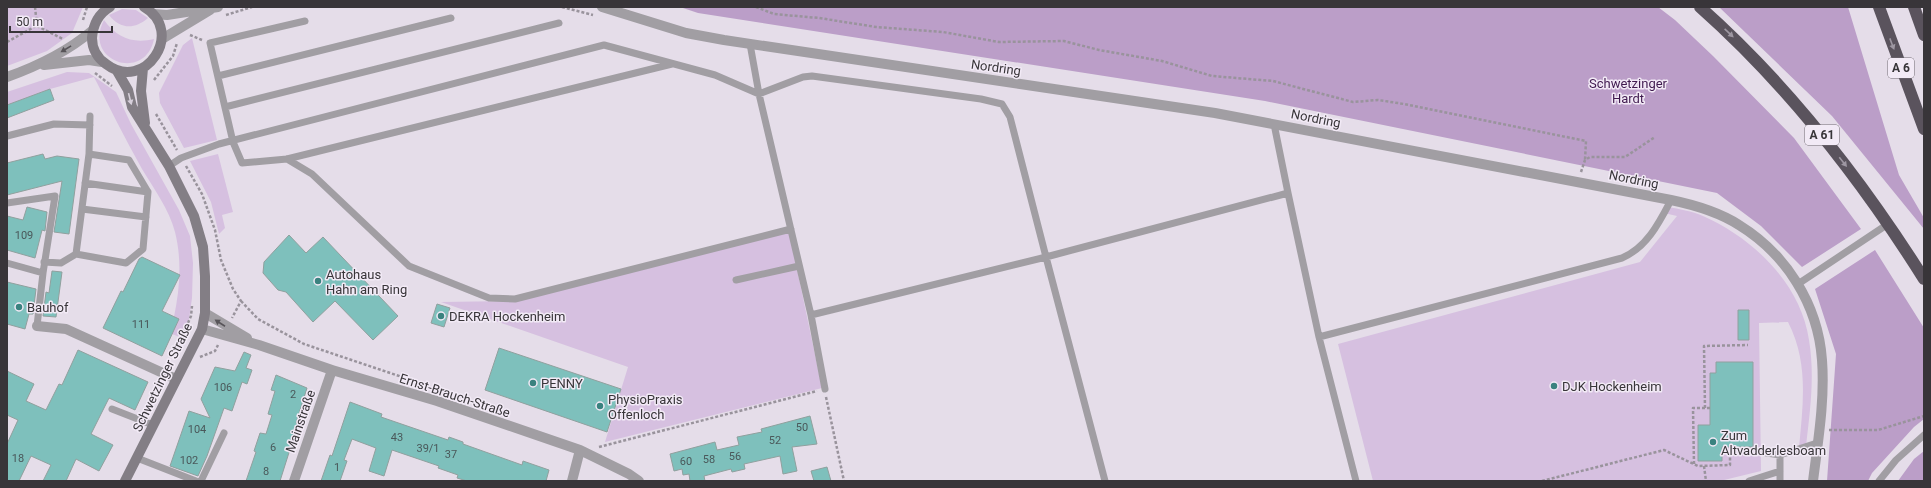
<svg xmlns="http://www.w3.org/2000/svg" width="1931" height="488" font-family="Roboto,sans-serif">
  <rect width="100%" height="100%" fill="#e5dde9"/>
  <!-- green -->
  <path fill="#d6c0e0" d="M7,7H83L72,33L47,51L7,66Z
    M122,9L136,10L148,18C134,30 120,29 109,15Z
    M104,20C117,38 133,44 154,39C145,83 82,61 104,20Z
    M192,38L217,140L184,148L160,103L159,93L183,45Z
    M67,72L89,73L116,92L131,124L179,210L190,236L193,263L192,298L189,319L180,337L172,334L179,319L174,317C180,288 182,260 175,232C169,209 154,189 142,169C125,139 110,108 94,77L50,89L7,105V92Z
    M218,154L233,212L222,215L225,228L219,234L211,202L190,161Z
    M1668,207C1679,209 1692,211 1703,216C1753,238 1801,284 1809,340C1815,376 1810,411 1806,446L1799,448C1803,404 1809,363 1788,322L1759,323L1761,471L1720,481H1373L1338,344L1640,262L1677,216L1664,213Z
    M789,231L822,388L605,442L628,367L441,302L516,301Z"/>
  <!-- forest -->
  <path fill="#bb9ec8" d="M680,7H1658L1675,20L1713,56L1794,138L1861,229L1802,267L1761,226L1717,193L1265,101L698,13Z
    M1719,7H1848L1899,175L1924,218V229L1832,116Z
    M1875,250L1924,328V419L1914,427L1872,473L1868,481H1827L1836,354L1815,289Z
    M1924,451V481H1898L1914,459Z"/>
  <!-- building -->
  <path fill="#7ec0bc" stroke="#90a09e" d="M50,89L54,100L7,118V105Z
    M43,154L45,159L57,156L79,159L69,234L54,232L62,181L7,195V163Z
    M27,207L47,212L45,231L42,230L35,258L7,250V216L23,220Z
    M289,235L306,253L323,237L398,316L373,340L335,301L313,322L286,292L278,290L263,273L264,262Z
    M142,257L180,275L162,311L179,319L162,356L103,328L121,291L123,292L139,259Z
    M52,271L62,272L56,317L43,316L46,292L49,293Z
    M7,282L36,289L33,314H29L25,329L7,324Z
    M437,304L450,308L444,327L431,323Z
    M1738,310H1749V340H1738Z
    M499,348L621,389L607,432L485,390Z
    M78,350L148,382L135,410L109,398L91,434L113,445L99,471L76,459L66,481H43L51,465L31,456L19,481H7V444L18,420L7,415V371L34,384L26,401L46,410L59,384L62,385Z
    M244,352L251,355L246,368L252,370L247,384L242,382L232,411L224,408L207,456L198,476L170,466L189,411L210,418L201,399L215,367L235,371Z
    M1716,362H1753V447H1722V461H1698V425H1710V373H1716Z
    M276,375L307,388L296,423L298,424L280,481H246L256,452L254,451L260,433L266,434L272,415L268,414L275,391L271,390Z
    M350,402L382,414L381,417L448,440L449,437L463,442V444L522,465L523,461L549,470L546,481H467L457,478L458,475L438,468L439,466L392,450L384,476L369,471L376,448L352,439L344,460L347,461L340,481H321L330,455L332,456Z
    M810,416L817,444L792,447L797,471L783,474L780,456L744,464L745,469L732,472L731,469L704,476L705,481H690L689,474L683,475L682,469L674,471L670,454L715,442L717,450L739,445L737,437L762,432L761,429Z
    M827,467L831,481H814L811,471Z"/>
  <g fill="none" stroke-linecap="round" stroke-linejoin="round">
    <!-- path -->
    <path stroke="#99939c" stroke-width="2.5" stroke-dasharray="3 2" stroke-linecap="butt" d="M35,7L37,26
      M562,7L593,15
      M756,7L774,14L819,18L876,27L943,32L999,42L1064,41L1099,50L1162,61L1212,76L1273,81L1353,102L1378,100L1404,104L1586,141L1585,160
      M226,15L252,7
      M83,20L87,7
      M37,26L63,39
      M190,35L202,40
      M7,42L36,26
      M95,73L112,86
      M154,80L173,56L177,43
      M156,114L177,150
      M186,166L202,194L215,230L221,260L233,289L241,301L232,318
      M1581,172L1585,160L1590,157H1625L1655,137
      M241,301L258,319L304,344L405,378
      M174,355L191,316L192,306
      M200,357L215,351L218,345
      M826,397L844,481
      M1705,408L1704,346L1748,345
      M1829,430H1878L1924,416
      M599,447L817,391
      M1694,464L1693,408H1710
      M1704,466L1706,481
      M1542,481L1664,450L1698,466L1730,465V453H1752"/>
    <!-- lane -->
    <path stroke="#a19ea3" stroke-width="7" d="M305,21L210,43L233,142L242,163L287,159L672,64
      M218,76L451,18
      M225,107L559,23
      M1274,124L1288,193L1319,337L1356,481
      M7,136L54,124L90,125
      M89,154L90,116
      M287,159L312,174L409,266L489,298L515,299L791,229
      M169,166L181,158L219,144L604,45L715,75L759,94L811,315L1046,257L1010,117L1002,104L981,99L812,76L803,77L759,94L750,44
      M85,183L148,192
      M7,203L55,196L43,273L7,263
      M82,209L146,217
      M44,262L61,263L76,254L89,154L129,160L148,192L143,249L126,263L76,254
      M736,280L799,266
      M1798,284L1888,224
      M811,315L825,389
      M37,326L43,273
      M1319,337L1622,258C1647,247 1659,223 1671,200
      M112,409L153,425
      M1760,452L1780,455
      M137,458L196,481
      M201,481L224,433
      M1105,481L1046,257L1288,193
      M1749,481L1780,471
      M1780,481V455L1817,443
      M1879,481L1896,460L1924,435"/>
    <!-- street -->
    <path stroke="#a19ea3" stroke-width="10" d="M602,7L686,33L724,40L1215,113L1671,200C1695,205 1719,212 1739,225C1786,254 1818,304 1822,360C1825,400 1818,441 1813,481
      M153,14L167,15L218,7
      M162,39L210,10
      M44,65L89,60L102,62
      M7,77C38,66 67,52 93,30
      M205,313L247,338
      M37,326L66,329L176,379
      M202,329L259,345L332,370L437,401L580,450L629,474L639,481
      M294,481L332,370
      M572,481L580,450"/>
    <!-- secondary -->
    <path stroke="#837e85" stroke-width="10" d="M110,7C98,14 93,25 92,38C92,48 97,58 106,64C145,94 186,31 144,7
      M143,68L141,91L145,123
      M117,71L128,90L132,107L169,166L194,216L203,247L205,276V313L202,329L125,481"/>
    <!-- highway -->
    <path stroke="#5a535d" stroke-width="12" d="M1700,7C1788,85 1861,179 1924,279
      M1879,7L1924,129
      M1914,7L1924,35"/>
  </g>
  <!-- one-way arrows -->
  <defs><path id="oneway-solid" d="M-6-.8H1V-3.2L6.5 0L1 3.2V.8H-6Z"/></defs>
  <g fill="#9e97a2">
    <use href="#oneway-solid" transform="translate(1729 33) rotate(43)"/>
    <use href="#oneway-solid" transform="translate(1892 44) rotate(69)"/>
    <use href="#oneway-solid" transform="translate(1843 162) rotate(52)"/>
  </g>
  <g fill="#585459">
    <use href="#oneway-solid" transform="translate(66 49) rotate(149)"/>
    <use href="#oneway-solid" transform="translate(220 323) rotate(-147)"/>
  </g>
  <use fill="#d6cfda" href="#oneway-solid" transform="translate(130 99) rotate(76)"/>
  <!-- markers -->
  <g fill="#3a827f" stroke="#f2eaf6" stroke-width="1.5">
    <circle cx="318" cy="281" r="4"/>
    <circle cx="19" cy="307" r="4"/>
    <circle cx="441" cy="316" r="4"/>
    <circle cx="533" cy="383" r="4"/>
    <circle cx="1554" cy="386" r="4"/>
    <circle cx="600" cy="406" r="4"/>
    <circle cx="1713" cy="442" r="4"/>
  </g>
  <g text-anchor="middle" stroke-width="3" stroke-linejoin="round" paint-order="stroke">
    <!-- number labels -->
    <g font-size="11" fill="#4a585a">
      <text x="24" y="239">109</text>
      <text x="141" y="328">111</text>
      <text x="223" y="391">106</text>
      <text x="293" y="398">2</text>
      <text x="802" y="431">50</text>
      <text x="197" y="433">104</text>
      <text x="397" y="441">43</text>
      <text x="775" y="444">52</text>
      <text x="273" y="451">6</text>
      <text x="428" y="452">39/1</text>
      <text x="451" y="458">37</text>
      <text x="735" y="460">56</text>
      <text x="18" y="462">18</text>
      <text x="709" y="463">58</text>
      <text x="189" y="464">102</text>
      <text x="686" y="465">60</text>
      <text x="337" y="471">1</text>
      <text x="266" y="475">8</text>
    </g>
    <!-- shield labels -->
    <g fill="#f2eaf6" stroke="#706b72" stroke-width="1">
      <rect x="1888" y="58" width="26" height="20" rx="3"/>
      <rect x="1805" y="125" width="34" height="20" rx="3"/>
    </g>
    <g font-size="12" font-weight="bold" fill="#383539">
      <text x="1901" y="72">A 6</text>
      <text x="1822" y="139">A 61</text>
    </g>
    <!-- street labels -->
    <g font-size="13" fill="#383539" stroke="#f2eaf6">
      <text transform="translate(996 67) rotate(8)" y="5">Nordring</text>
      <text transform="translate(1316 118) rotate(11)" y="5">Nordring</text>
      <text transform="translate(1634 179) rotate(11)" y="5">Nordring</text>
      <text transform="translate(162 377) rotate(-64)" y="5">Schwetzinger Straße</text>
      <text transform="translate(455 395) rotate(18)" y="5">Ernst-Brauch-Straße</text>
      <text transform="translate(300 421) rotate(-71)" y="5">Mainstraße</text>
    </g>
    <!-- park labels -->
    <g font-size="13" fill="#401a4f" stroke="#f2eaf6">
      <text x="1628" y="88">Schwetzinger<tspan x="1628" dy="15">Hardt</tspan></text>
    </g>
    <!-- poi labels -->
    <g font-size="13" fill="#383539" stroke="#f2eaf6" text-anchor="start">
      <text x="326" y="279">Autohaus<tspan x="326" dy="15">Hahn am Ring</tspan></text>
      <text x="27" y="312">Bauhof</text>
      <text x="449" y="321">DEKRA Hockenheim</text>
      <text x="541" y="388">PENNY</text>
      <text x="1562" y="391">DJK Hockenheim</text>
      <text x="608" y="404">PhysioPraxis<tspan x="608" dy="15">Offenloch</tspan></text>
      <text x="1721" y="440">Zum<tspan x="1721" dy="15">Altvadderlesboam</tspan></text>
    </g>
  </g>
  <!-- border -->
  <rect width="1931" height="488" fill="none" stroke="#383539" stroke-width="16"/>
  <!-- scale -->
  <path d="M10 26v6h102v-6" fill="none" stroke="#383539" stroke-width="2"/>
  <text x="16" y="26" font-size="12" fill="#383539" stroke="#f2eaf6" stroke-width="3" paint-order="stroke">50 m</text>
</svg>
